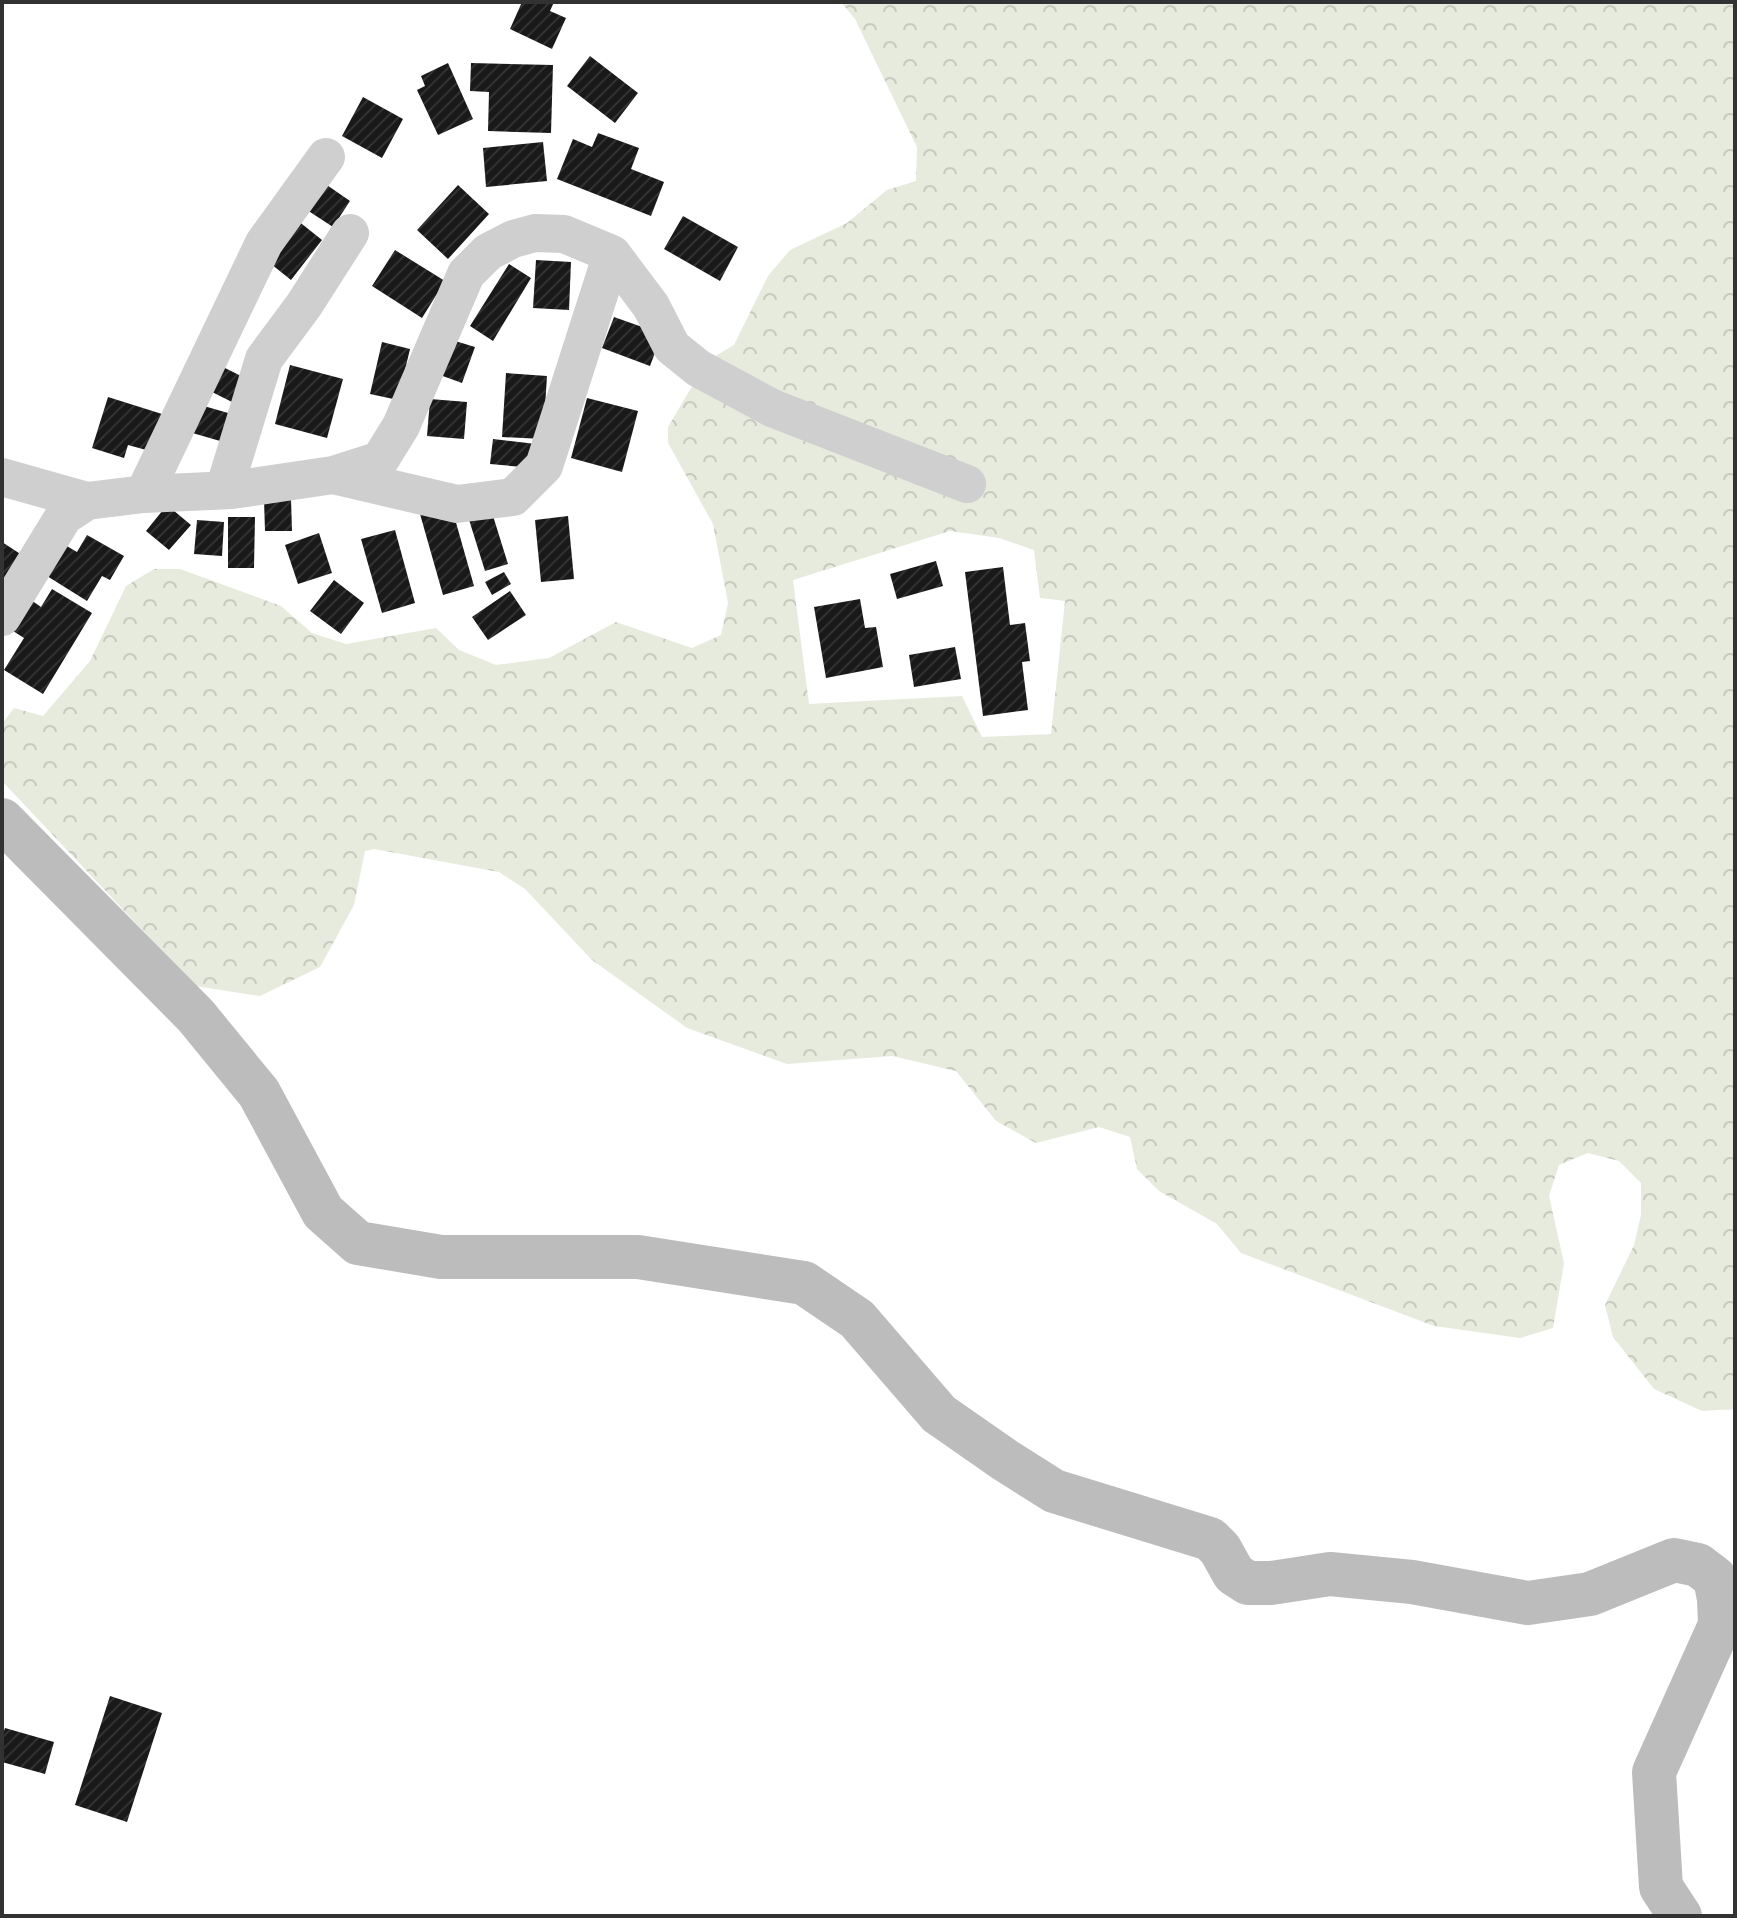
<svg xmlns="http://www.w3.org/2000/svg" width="1737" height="1918" font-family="Barlow,sans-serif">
  <defs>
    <pattern id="forest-crowns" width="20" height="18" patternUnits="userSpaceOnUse" patternTransform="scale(2)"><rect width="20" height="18" fill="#e6ebdd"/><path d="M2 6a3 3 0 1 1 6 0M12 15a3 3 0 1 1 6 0" fill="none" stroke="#c6cabe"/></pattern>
    <pattern id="building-hatch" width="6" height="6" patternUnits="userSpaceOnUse" patternTransform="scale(2)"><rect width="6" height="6" fill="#191919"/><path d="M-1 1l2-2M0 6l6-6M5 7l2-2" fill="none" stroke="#323232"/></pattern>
  </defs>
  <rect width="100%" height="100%" fill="#fff"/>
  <!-- forest -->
  <path fill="url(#forest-crowns)" fill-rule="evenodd" d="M841,2H1735V1409L1702,1411L1654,1389L1613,1337L1605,1305L1634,1245L1641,1215V1183L1619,1161L1588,1153L1559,1165L1549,1196L1564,1263L1553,1328L1520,1338L1434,1326L1241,1253L1217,1224L1159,1191L1137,1169L1130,1137L1099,1127L1036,1143L996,1121L956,1071L892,1056L787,1064L687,1028L592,960L525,889L499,872L374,849L365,851L354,905L320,967L260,996L195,986L2,781V724L14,708L43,716L90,661L126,586L154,569H180L281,606L312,633L346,644L436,628L459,650L496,665L549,658L616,622L692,648L721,635L728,603L713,524L668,443V427L707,361L734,345L768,276L790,250L847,223L887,190L916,181L917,147L855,19ZM950,531L999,538L1034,550L1040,598L1065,601L1051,734L982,737L962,696L809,704L793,580Z"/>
  <!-- building -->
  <path fill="url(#building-hatch)" d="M522,2H554L550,11L566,18L552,49L510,29Z
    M590,56L638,93L615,123L567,86Z
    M448,63L473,119L438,135L417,90L425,86L421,76Z
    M471,63L553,65L551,133L488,131L489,92L470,91Z
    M363,97L403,119L382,158L342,136Z
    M598,133L639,148L631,169L664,182L651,216L557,179L573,139L592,147Z
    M543,142L547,181L486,187L483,148Z
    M324,183L350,201L333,227L307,210Z
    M458,185L489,214L448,259L417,230Z
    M683,216L738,247L720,281L664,249Z
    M297,220L322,240L291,280L266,260Z
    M395,250L445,281L422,318L372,286Z
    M536,260L571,262L569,310L533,308Z
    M509,264L531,278L493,341L470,326Z
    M614,317L662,334L650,366L602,348Z
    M452,340L475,347L462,383L440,375Z
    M382,342L410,349L398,400L370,394Z
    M290,365L343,379L327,438L275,424Z
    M223,367L245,378L232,402L210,391Z
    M506,373L547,376L543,439L502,437Z
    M108,397L162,414L150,451L128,445L124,458L92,448Z
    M587,398L638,411L622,472L571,458Z
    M430,399L467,402L464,439L427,436Z
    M197,404L235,415L227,443L189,432Z
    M493,439L536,444L534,468L490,464Z
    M291,499L292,531H265L264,500Z
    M489,503L508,564L485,571L466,510Z
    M167,505L191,525L169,550L146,531Z
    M451,505L474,586L443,595L420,514Z
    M568,516L574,579L541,582L535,520Z
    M228,517H255L254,568H228Z
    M197,520L224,522L222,556L194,554Z
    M395,530L415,603L382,613L361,539Z
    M319,533L332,573L298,584L285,545Z
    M87,535L124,556L110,580L102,576L87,601L47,576L65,545L77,552Z
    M2,542L25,557L2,591Z
    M936,561L943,586L897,599L890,574Z
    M1003,567L1010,625L1025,623L1030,661L1022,662L1028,710L983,716L965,572Z
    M504,572L511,584L492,595L485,582Z
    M334,580L364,603L341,634L310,611Z
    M52,589L92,613L43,694L4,670L24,638L13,631L31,600L41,607Z
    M510,591L526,615L488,640L472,617Z
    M860,599L865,628L876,627L883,667L826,678L814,607Z
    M955,647L961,679L914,687L909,655Z
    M110,1696L162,1713L127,1822L75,1805Z
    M5,1728L54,1742L45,1774L2,1762V1737Z"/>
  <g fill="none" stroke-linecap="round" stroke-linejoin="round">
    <!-- street -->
    <path stroke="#cfcfcf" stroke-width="38" d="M333,475L457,504L513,497L544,466L612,254
      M2,477L87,501
      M224,490L264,359L304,305L350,233
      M144,494L264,243L326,157
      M2,617L64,516L87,501L144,494L232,490L333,475L380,460L401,426L466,274L488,252L513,239L535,233L564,234L612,254L651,306L672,347L698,368L772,408L967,484"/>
    <!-- secondary -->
    <path stroke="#bcbcbc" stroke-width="44" d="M2,820L196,1016L259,1093L323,1212L358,1243L441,1257H638L804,1283L857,1319L939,1414L1005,1460L1054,1491L1210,1539L1220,1549L1234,1574L1248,1583H1271L1330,1574L1412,1582L1528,1603L1590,1594L1674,1560L1698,1565L1715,1578L1719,1599L1720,1625L1654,1772L1661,1887L1680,1916"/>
  </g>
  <!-- border -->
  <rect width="1737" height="1918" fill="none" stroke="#323232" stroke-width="8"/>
</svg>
